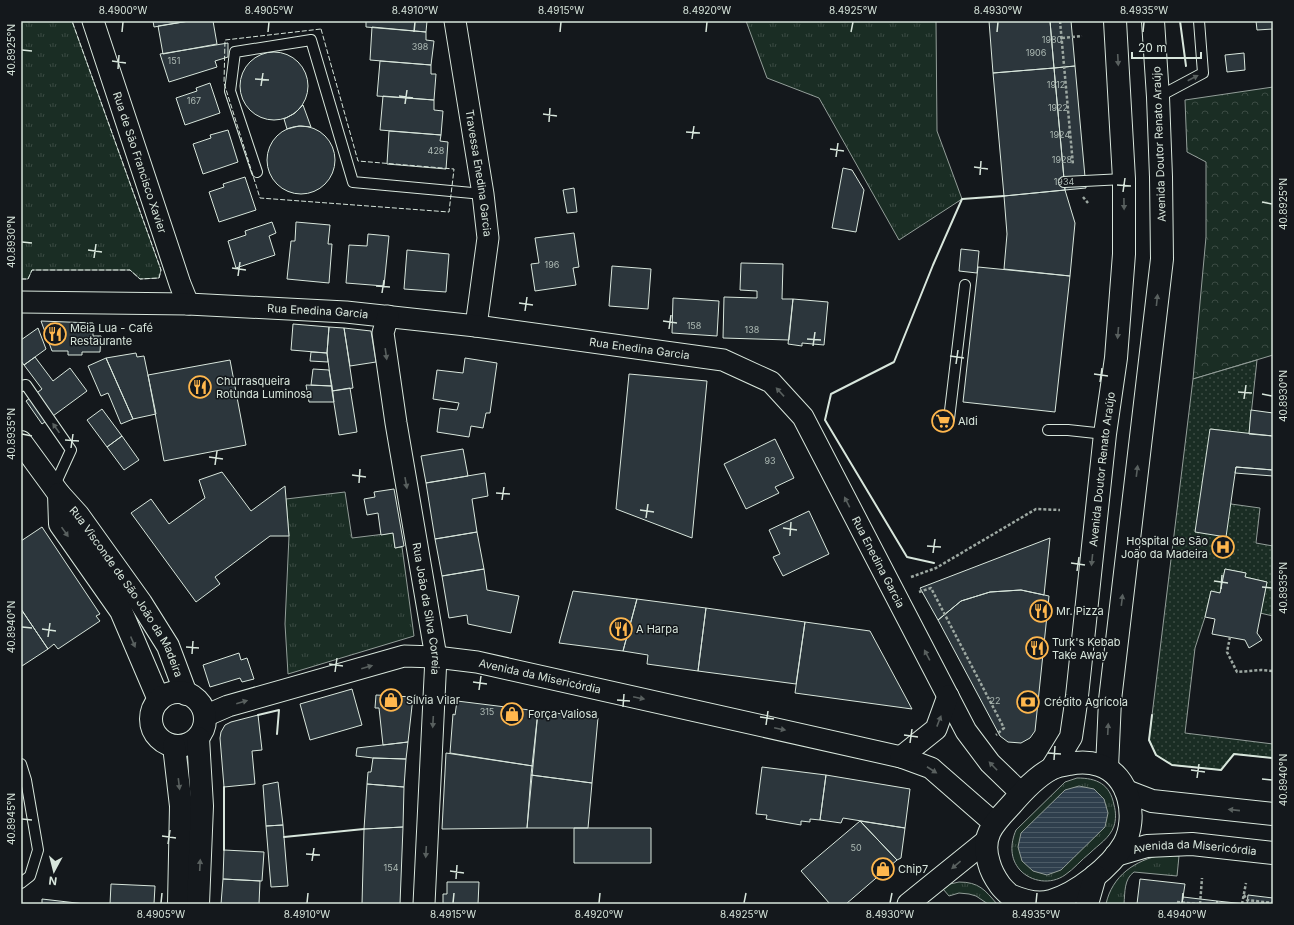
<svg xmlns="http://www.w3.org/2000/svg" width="1294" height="925" font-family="Inter,sans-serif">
  <defs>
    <pattern id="grass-tufts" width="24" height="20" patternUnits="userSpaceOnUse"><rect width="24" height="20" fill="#1a2d24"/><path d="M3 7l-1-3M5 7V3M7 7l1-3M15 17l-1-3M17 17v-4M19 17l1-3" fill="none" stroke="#3b4b43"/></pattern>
    <pattern id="forest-crowns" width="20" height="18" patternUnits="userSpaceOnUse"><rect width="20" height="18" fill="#1a2d24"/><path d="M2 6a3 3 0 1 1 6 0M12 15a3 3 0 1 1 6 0" fill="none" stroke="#3b4b43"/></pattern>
    <pattern id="park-dots" width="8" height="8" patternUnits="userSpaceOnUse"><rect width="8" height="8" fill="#1a2d24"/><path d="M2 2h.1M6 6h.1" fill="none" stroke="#3b4b43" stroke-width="1.8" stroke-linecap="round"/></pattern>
    <pattern id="water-rules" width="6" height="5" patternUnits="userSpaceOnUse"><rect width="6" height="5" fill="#2f3f4d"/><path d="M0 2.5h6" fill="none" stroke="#4c5b66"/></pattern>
  </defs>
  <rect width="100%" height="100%" fill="#14181c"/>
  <!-- grass -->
  <path fill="url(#grass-tufts)" stroke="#939e99" d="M21,21H72L161,270L159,278L140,279L130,270H32L28,279H21Z
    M746,21H936L937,131L962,199L899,240L819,98L767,78Z
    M345,492L352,538L393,533L395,548L402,547L414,636L288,674L285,624L289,536L286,499Z
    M1077,778C1097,778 1110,784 1114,805C1116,812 1116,820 1114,826C1110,838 1098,845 1090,853C1081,860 1074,869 1065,875C1051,885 1031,882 1020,870C1010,859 1010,844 1016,830L1065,782Z
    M1162,855L1179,856L1177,876L1134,872C1124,879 1125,892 1124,904H1106C1112,876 1135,860 1162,855Z
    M959,882C979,882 985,890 997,904H988L976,896L969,894L959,893L949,896L943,889L950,884Z"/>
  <!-- forest -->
  <path fill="url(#forest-crowns)" stroke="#939e99" d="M1273,87V355L1193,379L1206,237V162L1187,152L1185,100Z"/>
  <!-- park -->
  <path fill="url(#park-dots)" stroke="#939e99" d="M1257,360L1249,434L1211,429L1231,504L1260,508L1256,543L1273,546V616L1260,613L1267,582L1245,577L1246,573L1225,569L1220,593L1211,591L1205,617L1195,648L1185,733L1273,744V758L1234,754L1221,770L1172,765L1156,755L1149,740L1193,379Z"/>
  <!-- water -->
  <path fill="url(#water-rules)" stroke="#939e99" d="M1079,786L1094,789L1104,799L1108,813L1105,827L1061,870L1047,875L1033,871L1022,861L1018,847L1021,833L1065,790Z"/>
  <!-- building -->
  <path fill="#2c363c" stroke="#d8e6dc" d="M153,21H189L154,27Z
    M189,21H213L217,44L163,54L158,26Z
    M366,21H427L426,32L366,27Z
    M989,21H1050L1054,68L993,73Z
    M1050,21H1071L1075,66L1054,68Z
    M1256,21H1273V29L1257,30Z
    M372,27L426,32V40L434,41L431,65L370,60Z
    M228,43V57L215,61L217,67L169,82L160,54Z
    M240 86a34 34 0 1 1 68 0a34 34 0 1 1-68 0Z
    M1244,53L1245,70L1227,72L1225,55Z
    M380,61L431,65V74H436L434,100L377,96Z
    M1075,66L1086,188L1065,190L1054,68Z
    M1054,68L1065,190L1004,196L993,73Z
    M210,83L220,113L185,125L176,98L197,91L196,88Z
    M383,96L434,100V110L443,111L441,135L380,130Z
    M303,105L311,127L299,126L287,129L284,119L295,113Z
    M267 160a34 34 0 1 1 68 0a34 34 0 1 1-68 0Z
    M228,130L238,162L203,174L193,144L211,138L210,135Z
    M389,131L441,135L440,141L448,142L446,169L387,164Z
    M843,168L852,170L864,190L856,232L832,228Z
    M245,177L256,210L219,222L209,192L224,187L223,184Z
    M574,188L577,212L567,213L563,190Z
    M1065,190L1075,223L1070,276L1004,269L1007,234L1004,196Z
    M272,222L276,233L269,236L275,255L236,268L228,241L246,235L245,231Z
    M296,222L330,225L328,244H332L329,283L287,279L291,241H295Z
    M574,233L579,267L573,268L576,285L535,291L531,264L539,263L535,238Z
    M368,234L389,236L384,286L346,283L349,245L367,246Z
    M961,249L979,251L977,273L959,271Z
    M407,250L449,254L446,292L404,289Z
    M741,263L783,264L782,299H793L789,340L723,338L724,297L757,298V291L740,290Z
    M612,266L651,269L648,309L609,306Z
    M978,267L1070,276L1055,412L963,402Z
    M673,298L719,301L717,336L672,333Z
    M793,299L828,302L824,345L802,343V346L788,344Z
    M41,321L93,323V336H101L100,352H82V355H68V351H52Z
    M293,324L329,327L327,353L291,350Z
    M329,327L344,328L353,388L332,391L327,353Z
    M38,328L46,349L24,365L21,361V340Z
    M344,328L371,331L376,362L350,366Z
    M311,352L327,353L328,362L310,361Z
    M136,353L137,357L144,356L156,414L133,419L106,358Z
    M35,357L53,381L70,368L87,391L42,424L26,401L42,389L24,365Z
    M106,358L133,419L121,424L108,393L101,396L88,366Z
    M465,358L497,363L490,413H486L483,428L471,426L469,437L437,432L440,408L457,410L459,403L433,399L437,370L463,373Z
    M230,360L246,445L164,461L148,375Z
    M313,369L329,370L332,386L311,385Z
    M629,374L707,381L692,538L616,509Z
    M306,385L332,386L334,402H309Z
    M350,388L357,432L339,435L332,391Z
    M102,409L122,436L107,447L87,420Z
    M1251,410L1273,413V436L1249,434Z
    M1210,429L1273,436V470L1236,467L1226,537L1195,532Z
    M122,436L139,460L124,470L107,447Z
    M775,439L794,478L775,487L779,493L746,509L724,464Z
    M463,449L468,476L426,483L421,456Z
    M1236,467L1273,470V476L1235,473Z
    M222,472L251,511L285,486L289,536H270L215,577L220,584L196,602L131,513L151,499L169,524L205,498L199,480Z
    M485,473L488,496L472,499L477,532L435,539L426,483Z
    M394,489L404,546L395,548L393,533L381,535L378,513L367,515L364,499L375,497L374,492Z
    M809,511L829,554L783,576L773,557L780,554L769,530Z
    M42,527L100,614L96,616L100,621L58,649L54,644L48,649L21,609V541Z
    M477,532L484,569L442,576L435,539Z
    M1050,538L1044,595L1021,590L990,592L961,601L938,620L920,588Z
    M484,569L487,590L519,596L511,633L468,624L467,615L449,618L442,576Z
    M1225,569L1246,573L1245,577L1267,582L1257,633L1262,640L1249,648L1245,640L1212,634L1215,619L1205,617L1211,591L1220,593Z
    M1021,590L1049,596L1035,731L1030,738L1021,743L1008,742L1000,736L938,620L961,601L990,592Z
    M573,591L637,599L623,651L559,643Z
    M637,599L706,608L698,671L647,664L648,655L623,651Z
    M706,608L805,622L796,684L698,671Z
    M21,609L48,649L22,666L21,665Z
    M805,622L870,631L912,709L795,693Z
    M239,653L241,660L247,658L254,679L242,682L240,678L210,687L203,665Z
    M352,689L362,725L310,740L300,704Z
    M376,695L413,697L408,742L383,745L379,708H375Z
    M457,701L538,711L533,766L450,753L453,714L455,715Z
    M538,711L598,718L592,783L531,775Z
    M258,715L262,750L252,751L255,784L224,787L220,738L221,732L225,725L231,722Z
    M408,742L406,759L373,758L356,756L357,748Z
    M446,753L533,766L527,828L442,829Z
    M373,758L406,759L404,787L367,784L368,772H371Z
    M762,767L826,775L820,820L810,819V822L801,821V825L766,819L767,815L756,814Z
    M531,775L592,783L588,828H527Z
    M826,775L910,789L905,828L843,818L841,823L820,820Z
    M278,782L283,825L266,826L263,785Z
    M367,784L404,787L403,827L364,829Z
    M860,821L905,828L901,858L897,860Z
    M860,821L897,860L846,904H830L801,871Z
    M283,825L288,886L271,887L266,826Z
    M403,827L400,904H362L364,829Z
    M574,828H651V863H574Z
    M224,850L264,852L262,881L223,879Z
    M223,879L260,881L259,904H221Z
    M1140,879L1185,884L1182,904H1137Z
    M447,882H479L478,904H443V894H447Z
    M111,884L155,886L154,904H110Z
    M1248,895L1273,898V904H1247Z
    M1183,897L1217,901V904H1182Z
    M42,899L85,904H42Z
    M1217,901L1245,904H1217Z"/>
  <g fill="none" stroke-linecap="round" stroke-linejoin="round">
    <!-- lane casing -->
    <g stroke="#d8e6dc" stroke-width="12">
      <path id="lane" d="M1158,97L1203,73L1199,21
        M257,172L230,91L235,52L311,40L353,182L483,194
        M1064,182L1124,179
        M21,386L26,385L71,450L54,487
        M949,419L965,285
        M1048,430H1068L1105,434
        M21,764L26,780L38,850L30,876L21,883"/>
    </g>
    <!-- street casing -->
    <g stroke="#d8e6dc" stroke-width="23">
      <g id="street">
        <path id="s1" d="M93,21L180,284L188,304"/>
        <path id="s2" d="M455,21L483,194L488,238L476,326"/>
        <path id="s3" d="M21,302L188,304L346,312L476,326L723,360L771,382L803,417L966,731L990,763L1021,793"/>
        <path id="s4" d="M388,316L383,333L396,423L436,657L424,904"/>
        <path id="s5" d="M205,716L228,706L404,656L436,657L477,662L901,757L931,768L994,823"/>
        <path d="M901,757L936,729L948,696"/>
        <path d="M908,904L986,841"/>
      </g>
    </g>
    <!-- secondary casing -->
    <g stroke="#d8e6dc" stroke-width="24">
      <g id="secondary">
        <path id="s6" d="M21,442L59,494L78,515L141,603L168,646L186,694"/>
        <path d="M59,494L60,524L121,611L159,700"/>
        <circle cx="178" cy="719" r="27"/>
        <path d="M174,746L181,806L179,904"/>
        <path id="s7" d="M1052,768L1071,737L1077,696L1105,434L1116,358L1124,254V179L1115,21"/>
        <path d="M1107,768L1110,700L1162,259L1161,177L1158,97L1153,21"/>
        <path d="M1126,791L1152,801L1273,814"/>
        <path id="s8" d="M1116,855L1147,846L1192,844L1273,853"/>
        <path d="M1012,896C1024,901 1038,905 1051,901C1076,894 1111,867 1124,844C1138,818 1130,775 1099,765C1090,762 1078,762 1069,764C1063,765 1057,766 1051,769C1036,777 1022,792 1011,805C994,823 980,836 989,863C991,871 995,878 1000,885C1005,892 1013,897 1019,904"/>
        <path d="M198,904L202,806L198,738"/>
        <path d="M1087,904L1095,876"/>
      </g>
    </g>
    <!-- path -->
    <path stroke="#9da8a2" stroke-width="2.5" stroke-dasharray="3 2" stroke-linecap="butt" d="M1060,21L1073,165
      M1062,38L1082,36
      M1083,197L1088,203
      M911,577L936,568L1036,509L1060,510
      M919,592L931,588L1004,728L996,735
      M1230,637L1227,652L1237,672L1261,670L1273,671
      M1244,895L1247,900L1273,903
      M1177,902L1198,904
      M1200,904L1202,878
      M1242,904L1246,883"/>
    <!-- lane -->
    <use href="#lane" stroke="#14181c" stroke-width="10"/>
    <!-- street -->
    <use href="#street" stroke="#14181c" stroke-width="21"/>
    <!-- secondary -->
    <use href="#secondary" stroke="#14181c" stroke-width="22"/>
    <!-- fence -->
    <path stroke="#d8e6dc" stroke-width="1" stroke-dasharray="5 2" stroke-linecap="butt" d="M321,29L358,161L454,169L449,212L260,198L224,83L225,40Z
      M21,279H28L32,270H130L140,279L159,278L161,270L72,21"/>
    <!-- wall -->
    <path stroke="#d8e6dc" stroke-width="2" d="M1180,21L1186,66
      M934,563L907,557L825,420L831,394L894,362L933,265L962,199L1004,196
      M258,715L279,710L277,734
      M1152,715L1149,740L1156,755L1172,765L1221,770L1234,754L1273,758
      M224,787V850
      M284,837L364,829"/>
  </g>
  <!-- one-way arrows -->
  <defs><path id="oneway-solid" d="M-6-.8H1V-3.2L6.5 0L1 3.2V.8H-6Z"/></defs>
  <g fill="#59605f">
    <use href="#oneway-solid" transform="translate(1118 60) rotate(87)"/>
    <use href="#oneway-solid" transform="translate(1193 78) rotate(-27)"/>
    <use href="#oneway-solid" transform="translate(1124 204) rotate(89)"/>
    <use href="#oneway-solid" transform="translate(1157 300) rotate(-84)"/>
    <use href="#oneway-solid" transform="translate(1118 333) rotate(95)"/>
    <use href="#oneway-solid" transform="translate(386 354) rotate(82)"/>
    <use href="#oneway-solid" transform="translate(780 392) rotate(-133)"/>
    <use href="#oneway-solid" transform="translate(56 428) rotate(-125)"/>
    <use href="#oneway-solid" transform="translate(1137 471) rotate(-83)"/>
    <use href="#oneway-solid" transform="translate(406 483) rotate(80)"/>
    <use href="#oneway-solid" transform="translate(847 502) rotate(-117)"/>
    <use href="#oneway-solid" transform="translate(65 532) rotate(55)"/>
    <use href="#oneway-solid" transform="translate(1092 560) rotate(96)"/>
    <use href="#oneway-solid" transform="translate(1122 600) rotate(-83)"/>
    <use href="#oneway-solid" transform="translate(133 642) rotate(67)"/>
    <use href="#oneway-solid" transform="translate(927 655) rotate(-118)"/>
    <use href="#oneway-solid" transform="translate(367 667) rotate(-16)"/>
    <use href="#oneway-solid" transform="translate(639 698) rotate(12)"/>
    <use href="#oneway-solid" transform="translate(242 702) rotate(-16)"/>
    <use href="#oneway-solid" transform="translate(939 721) rotate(-69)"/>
    <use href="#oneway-solid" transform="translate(433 722) rotate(93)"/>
    <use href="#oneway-solid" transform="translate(780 729) rotate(12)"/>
    <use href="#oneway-solid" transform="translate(1108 729) rotate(-87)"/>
    <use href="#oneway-solid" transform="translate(993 766) rotate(-134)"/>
    <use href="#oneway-solid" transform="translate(932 770) rotate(33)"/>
    <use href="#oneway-solid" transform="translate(179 784) rotate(83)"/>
    <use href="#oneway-solid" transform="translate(1234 810) rotate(-174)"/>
    <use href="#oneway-solid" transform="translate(426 852) rotate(93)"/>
    <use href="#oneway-solid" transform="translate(200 865) rotate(-87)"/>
    <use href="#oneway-solid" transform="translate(956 865) rotate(140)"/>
  </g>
  <!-- ticks -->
  <path fill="none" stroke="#d8e6dc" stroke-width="1.5" d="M122,32L123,22M268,32L269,22M414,32L415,22M560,32L561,22M706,32L707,22M851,32L853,22M997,32L998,22M1143,32L1144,22M22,50L32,51M112,61L126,63M118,69L119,55M255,79L269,80M261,86L263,73M399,96L413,98M405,104L407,90M543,114L557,116M549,122L550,108M686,132L700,133M692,139L694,126M830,149L844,151M836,157L838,143M974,167L988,169M980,175L981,161M1117,185L1131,186M1123,192L1125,178M1262,202L1272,204M22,242L32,243M88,250L102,252M94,258L96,244M232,268L246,270M238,276L240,262M376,286L390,287M382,293L384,280M519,303L533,305M525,311L527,297M663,321L677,323M669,329L671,315M807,339L821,340M813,346L815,332M950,356L964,358M956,364L958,350M1094,374L1108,376M1100,382L1102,368M1238,392L1252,393M1262,394L1272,396M1244,399L1246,385M22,434L32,436M65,440L79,441M71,448L73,434M209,457L223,459M215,465L217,451M352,475L366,477M359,483L360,469M496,493L510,494M502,500L504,487M640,510L654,512M646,518L648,504M783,528L797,530M790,536L791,522M927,546L941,547M933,553L935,539M1071,563L1085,565M1077,571L1079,557M1214,581L1228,583M1262,587L1272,588M1221,589L1222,575M22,627L32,628M42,629L56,631M48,637L50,623M186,647L199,648M192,654L193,641M329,664L343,666M335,672L337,658M473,682L487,684M479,690L481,676M617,700L630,701M623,707L624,694M760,717L774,719M766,725L768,711M904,735L918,737M910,743L912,729M1048,753L1061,754M1054,760L1055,746M1191,770L1205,772M1197,778L1199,764M1262,779L1272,780M22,819L32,820M162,836L176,838M168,844L170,830M306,854L320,855M312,861L314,848M450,871L464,873M456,879L457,865M161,903L162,893M307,903L308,893M453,903L454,893M599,903L600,893M744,903L746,893M890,903L892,893M1036,903L1037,893M1182,903L1183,893"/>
  <!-- icons -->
  <defs>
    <g id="restaurant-ring" transform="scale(1.15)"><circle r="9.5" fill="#14181c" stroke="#ffb74d" stroke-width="1.5"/><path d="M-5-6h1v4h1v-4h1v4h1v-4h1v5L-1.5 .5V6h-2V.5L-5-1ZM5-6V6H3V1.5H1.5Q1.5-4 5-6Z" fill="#ffb74d"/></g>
    <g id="supermarket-ring" transform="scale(1.15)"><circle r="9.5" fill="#14181c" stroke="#ffb74d" stroke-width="1.5"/><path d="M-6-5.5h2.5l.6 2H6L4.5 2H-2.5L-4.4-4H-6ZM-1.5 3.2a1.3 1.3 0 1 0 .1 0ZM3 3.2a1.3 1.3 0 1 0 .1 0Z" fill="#ffb74d"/></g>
    <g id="hospital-ring" transform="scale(1.15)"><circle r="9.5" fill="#14181c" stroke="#ffb74d" stroke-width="1.5"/><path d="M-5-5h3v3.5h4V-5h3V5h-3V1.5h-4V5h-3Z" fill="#ffb74d"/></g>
    <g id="shop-ring" transform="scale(1.15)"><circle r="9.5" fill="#14181c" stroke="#ffb74d" stroke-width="1.5"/><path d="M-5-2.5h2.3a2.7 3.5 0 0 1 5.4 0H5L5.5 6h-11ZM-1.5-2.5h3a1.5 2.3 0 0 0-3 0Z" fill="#ffb74d"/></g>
    <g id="bank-ring" transform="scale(1.15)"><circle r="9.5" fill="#14181c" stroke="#ffb74d" stroke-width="1.5"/><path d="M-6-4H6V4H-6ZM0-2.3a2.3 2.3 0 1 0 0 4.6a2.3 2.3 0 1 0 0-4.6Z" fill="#ffb74d"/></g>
  </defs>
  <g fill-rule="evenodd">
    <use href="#restaurant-ring" x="55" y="334"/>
    <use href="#restaurant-ring" x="200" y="387"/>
    <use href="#supermarket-ring" x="943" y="421"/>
    <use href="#hospital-ring" x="1223" y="547"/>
    <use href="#restaurant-ring" x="1041" y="611"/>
    <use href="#restaurant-ring" x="621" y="629"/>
    <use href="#restaurant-ring" x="1037" y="648"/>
    <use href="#shop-ring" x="391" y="700"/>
    <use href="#bank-ring" x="1028" y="702"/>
    <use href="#shop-ring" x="512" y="714"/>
    <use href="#shop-ring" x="883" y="869"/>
  </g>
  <g text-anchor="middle" stroke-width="3" stroke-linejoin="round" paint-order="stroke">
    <!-- number labels -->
    <g font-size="9" fill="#adbab4">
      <text x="1052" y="43">1980</text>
      <text x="420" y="50">398</text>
      <text x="1036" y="56">1906</text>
      <text x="174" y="64">151</text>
      <text x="1056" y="88">1912</text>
      <text x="194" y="104">167</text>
      <text x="1058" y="111">1922</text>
      <text x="1060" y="138">1924</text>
      <text x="436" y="154">428</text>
      <text x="1062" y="163">1928</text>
      <text x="1064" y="185">1934</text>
      <text x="552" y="268">196</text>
      <text x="694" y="329">158</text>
      <text x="752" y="333">138</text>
      <text x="770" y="464">93</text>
      <text x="995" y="704">22</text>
      <text x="487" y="715">315</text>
      <text x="856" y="851">50</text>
      <text x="391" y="871">154</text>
    </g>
    <!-- street labels -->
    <g font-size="11" fill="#d8e6dc" stroke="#14181c">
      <text transform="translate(1159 144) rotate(-92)" y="4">Avenida Doutor Renato Araújo</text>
      <text dy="4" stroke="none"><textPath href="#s1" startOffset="149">Rua de São Francisco Xavier</textPath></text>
      <text dy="4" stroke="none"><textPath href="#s2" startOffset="154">Travessa Enedina Garcia</textPath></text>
      <text dy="4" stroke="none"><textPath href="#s3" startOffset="297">Rua Enedina Garcia</textPath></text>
      <text dy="4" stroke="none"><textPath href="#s3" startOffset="621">Rua Enedina Garcia</textPath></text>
      <text dy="4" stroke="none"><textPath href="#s7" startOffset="306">Avenida Doutor Renato Araújo</textPath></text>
      <text dy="4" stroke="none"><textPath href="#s3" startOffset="969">Rua Enedina Garcia</textPath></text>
      <text dy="4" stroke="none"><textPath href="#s6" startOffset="184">Rua Visconde de São João da Madeira</textPath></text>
      <text dy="4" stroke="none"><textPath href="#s4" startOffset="297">Rua João da Silva Correia</textPath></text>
      <text dy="4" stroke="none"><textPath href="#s5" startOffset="346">Avenida da Misericórdia</textPath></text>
      <text dy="4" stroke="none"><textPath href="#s8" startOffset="80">Avenida da Misericórdia</textPath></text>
    </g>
    <!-- poi labels -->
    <g font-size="11" fill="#d8e6dc" stroke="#14181c" text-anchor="start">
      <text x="70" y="332">Meia Lua - Café<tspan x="70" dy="13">Restaurante</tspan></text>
      <text x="216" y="385">Churrasqueira<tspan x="216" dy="13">Rotunda Luminosa</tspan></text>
      <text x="958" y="425">Aldi</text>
      <text x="1208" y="545" text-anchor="end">Hospital de São<tspan x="1208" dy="13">João da Madeira</tspan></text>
      <text x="1056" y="615">Mr. Pizza</text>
      <text x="636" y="633">A Harpa</text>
      <text x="1052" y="646">Turk's Kebab<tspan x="1052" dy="13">Take Away</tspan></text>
      <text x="406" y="704">Sílvia Vilar</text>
      <text x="1044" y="706">Crédito Agrícola</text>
      <text x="528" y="718">Força Valiosa</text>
      <text x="898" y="873">Chip7</text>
    </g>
  </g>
  <!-- border -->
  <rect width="1294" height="925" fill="none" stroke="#14181c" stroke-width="44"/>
  <!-- north arrow -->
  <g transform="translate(54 871) rotate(187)" stroke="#14181c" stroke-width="3" paint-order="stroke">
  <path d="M0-3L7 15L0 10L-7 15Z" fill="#d8e6dc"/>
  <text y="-6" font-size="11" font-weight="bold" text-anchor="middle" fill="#d8e6dc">N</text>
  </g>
  <!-- scale -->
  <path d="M1132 52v6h69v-6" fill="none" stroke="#d8e6dc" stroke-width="2"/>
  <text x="1138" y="52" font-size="12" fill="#d8e6dc" stroke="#14181c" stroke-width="3" paint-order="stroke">20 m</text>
  <rect x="22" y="22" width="1250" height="881" fill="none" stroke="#d8e6dc" stroke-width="1.5"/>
  <g font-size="10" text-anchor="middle" fill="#d8e6dc">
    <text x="123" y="14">8.4900°W</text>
    <text x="269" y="14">8.4905°W</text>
    <text x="415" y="14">8.4910°W</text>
    <text x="561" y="14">8.4915°W</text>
    <text x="707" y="14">8.4920°W</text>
    <text x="853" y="14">8.4925°W</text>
    <text x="998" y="14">8.4930°W</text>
    <text x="1144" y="14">8.4935°W</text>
    <text transform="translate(11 50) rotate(-90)" y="4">40.8925°N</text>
    <text transform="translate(1283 204) rotate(-90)" y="4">40.8925°N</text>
    <text transform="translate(11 242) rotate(-90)" y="4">40.8930°N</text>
    <text transform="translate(1283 396) rotate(-90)" y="4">40.8930°N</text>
    <text transform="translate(11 434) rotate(-90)" y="4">40.8935°N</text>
    <text transform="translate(1283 588) rotate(-90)" y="4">40.8935°N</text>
    <text transform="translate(11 627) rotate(-90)" y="4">40.8940°N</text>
    <text transform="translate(1283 780) rotate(-90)" y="4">40.8940°N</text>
    <text transform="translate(11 819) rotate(-90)" y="4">40.8945°N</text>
    <text x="161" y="918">8.4905°W</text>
    <text x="307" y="918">8.4910°W</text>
    <text x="453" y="918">8.4915°W</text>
    <text x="599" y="918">8.4920°W</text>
    <text x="744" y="918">8.4925°W</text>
    <text x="890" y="918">8.4930°W</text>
    <text x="1036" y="918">8.4935°W</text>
    <text x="1182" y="918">8.4940°W</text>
  </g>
</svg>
